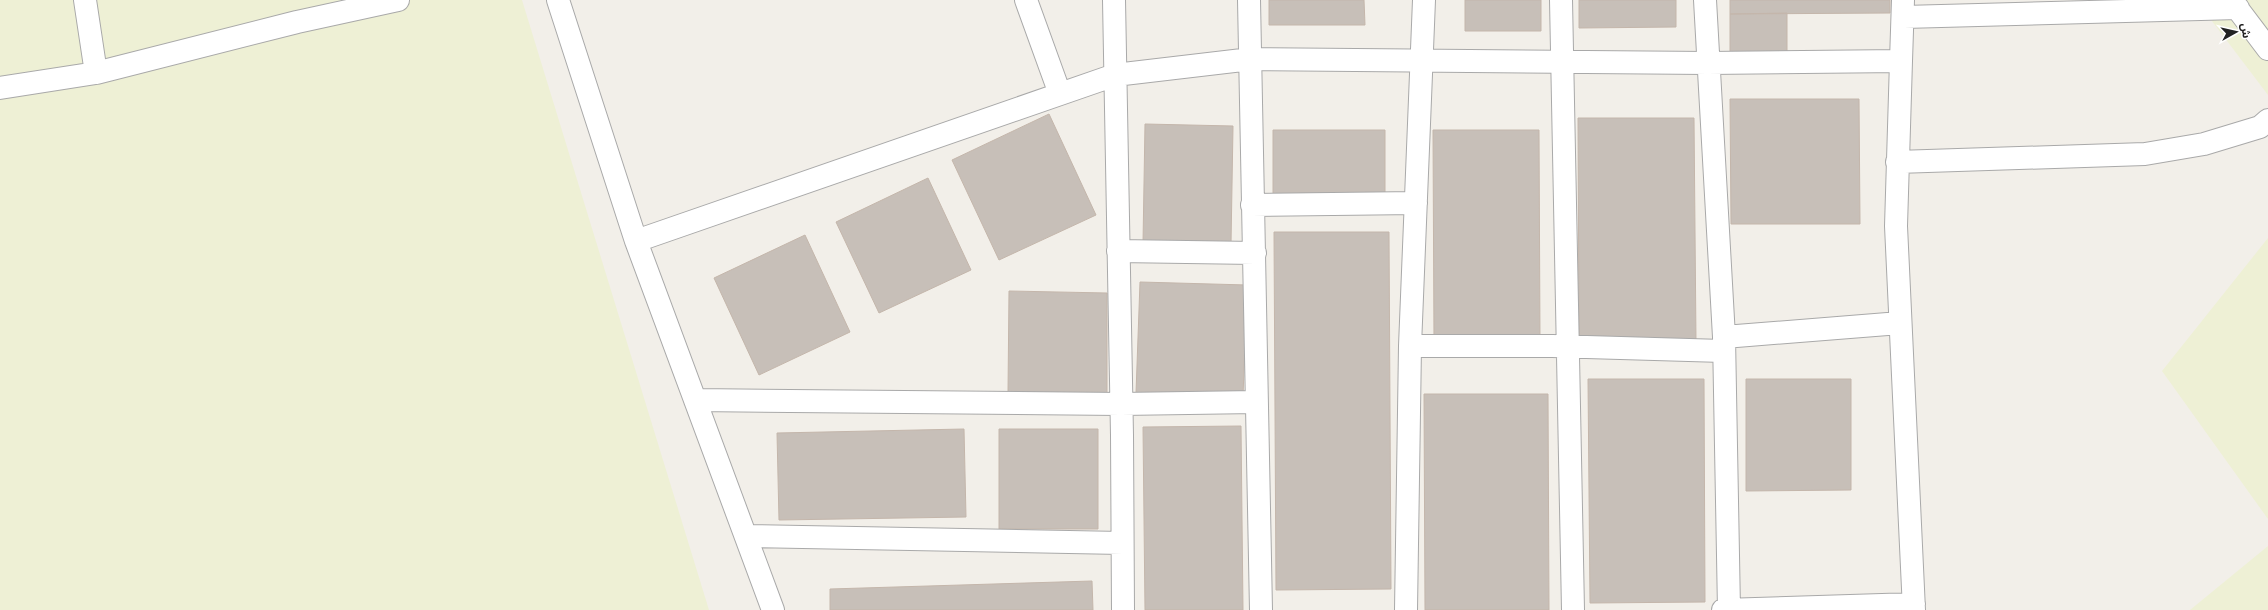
<svg xmlns="http://www.w3.org/2000/svg" width="2268" height="610" font-family="Quicksand,'Noto Sans Arabic',sans-serif">
  <rect width="100%" height="100%" fill="#f2efe9"/>
  <!-- farmland -->
  <path fill="#eef0d5" d="M0,0H522L709,610H0Z
    M2196,0H2268V95Z
    M2268,238V519L2162,371Z
    M2268,546V610H2190Z"/>
  <!-- building -->
  <path fill="#c7bfb8" stroke="#c4b6ab" d="M1269,0H1364L1365,25H1269Z
    M1465,0H1541V31H1465Z
    M1579,0H1676V27L1579,28Z
    M1730,0H1890V13L1730,14Z
    M1787,13V56H1730V14Z
    M1730,99H1859L1860,224H1731Z
    M1049,114L1096,215L999,260L952,160Z
    M1578,118H1694L1696,342H1579Z
    M1145,124L1233,126L1231,244L1143,243Z
    M1273,130H1385V195L1273,196Z
    M1433,130H1539L1540,342H1434Z
    M928,178L971,270L879,313L836,222Z
    M1274,232H1389L1391,589L1276,590Z
    M805,235L850,332L759,375L714,278Z
    M1140,282L1247,285L1243,397L1136,393Z
    M1009,291L1107,293V394L1008,392Z
    M1588,379H1704L1705,602L1590,603Z
    M1746,379H1851V490L1746,491Z
    M1424,394H1548L1549,610H1425Z
    M1241,426L1243,610H1145L1143,427Z
    M964,429L966,517L779,520L777,433Z
    M999,429H1098V529H999Z
    M1092,581L1093,610H830V589Z"/>
  <g fill="none" stroke-linecap="round" stroke-linejoin="round">
    <!-- minor casing -->
    <g stroke="#a9a9a9" stroke-width="24">
      <path id="minor" d="M85,0L96,73
        M558,0L636,241L773,610
        M1026,0L1060,94
        M1114,0L1122,435L1123,610
        M1249,0L1261,610
        M1561,0L1573,610
        M1705,0L1724,337L1729,610
        M2231,0L2268,49
        M1904,17L2238,8
        M1901,61L1903,0
        M0,88L96,73L297,22L398,0
        M1897,162L2145,154L2204,144L2260,127L2268,120
        M1252,205L1416,203
        M636,241L1115,75L1251,59L1708,63L1901,61L1896,226L1914,610
        M1118,251L1255,253
        M1724,337L1900,323
        M1410,346H1552L1723,351
        M695,400L1121,404L1256,402
        M746,536L1122,543
        M1406,610L1410,346L1424,0
        M1723,610L1914,604"/>
    </g>
    <!-- minor -->
    <use href="#minor" stroke="#fff" stroke-width="22"/>
  </g>
  <!-- north arrow -->
  <g transform="translate(2236 32) rotate(82)" stroke="#ffffff" stroke-width="3" paint-order="stroke">
  <path d="M0-3L7 15L0 10L-7 15Z" fill="#222222"/>
  <text y="-6" font-size="11" font-weight="bold" text-anchor="middle" fill="#222222">ش</text>
  </g>
</svg>
